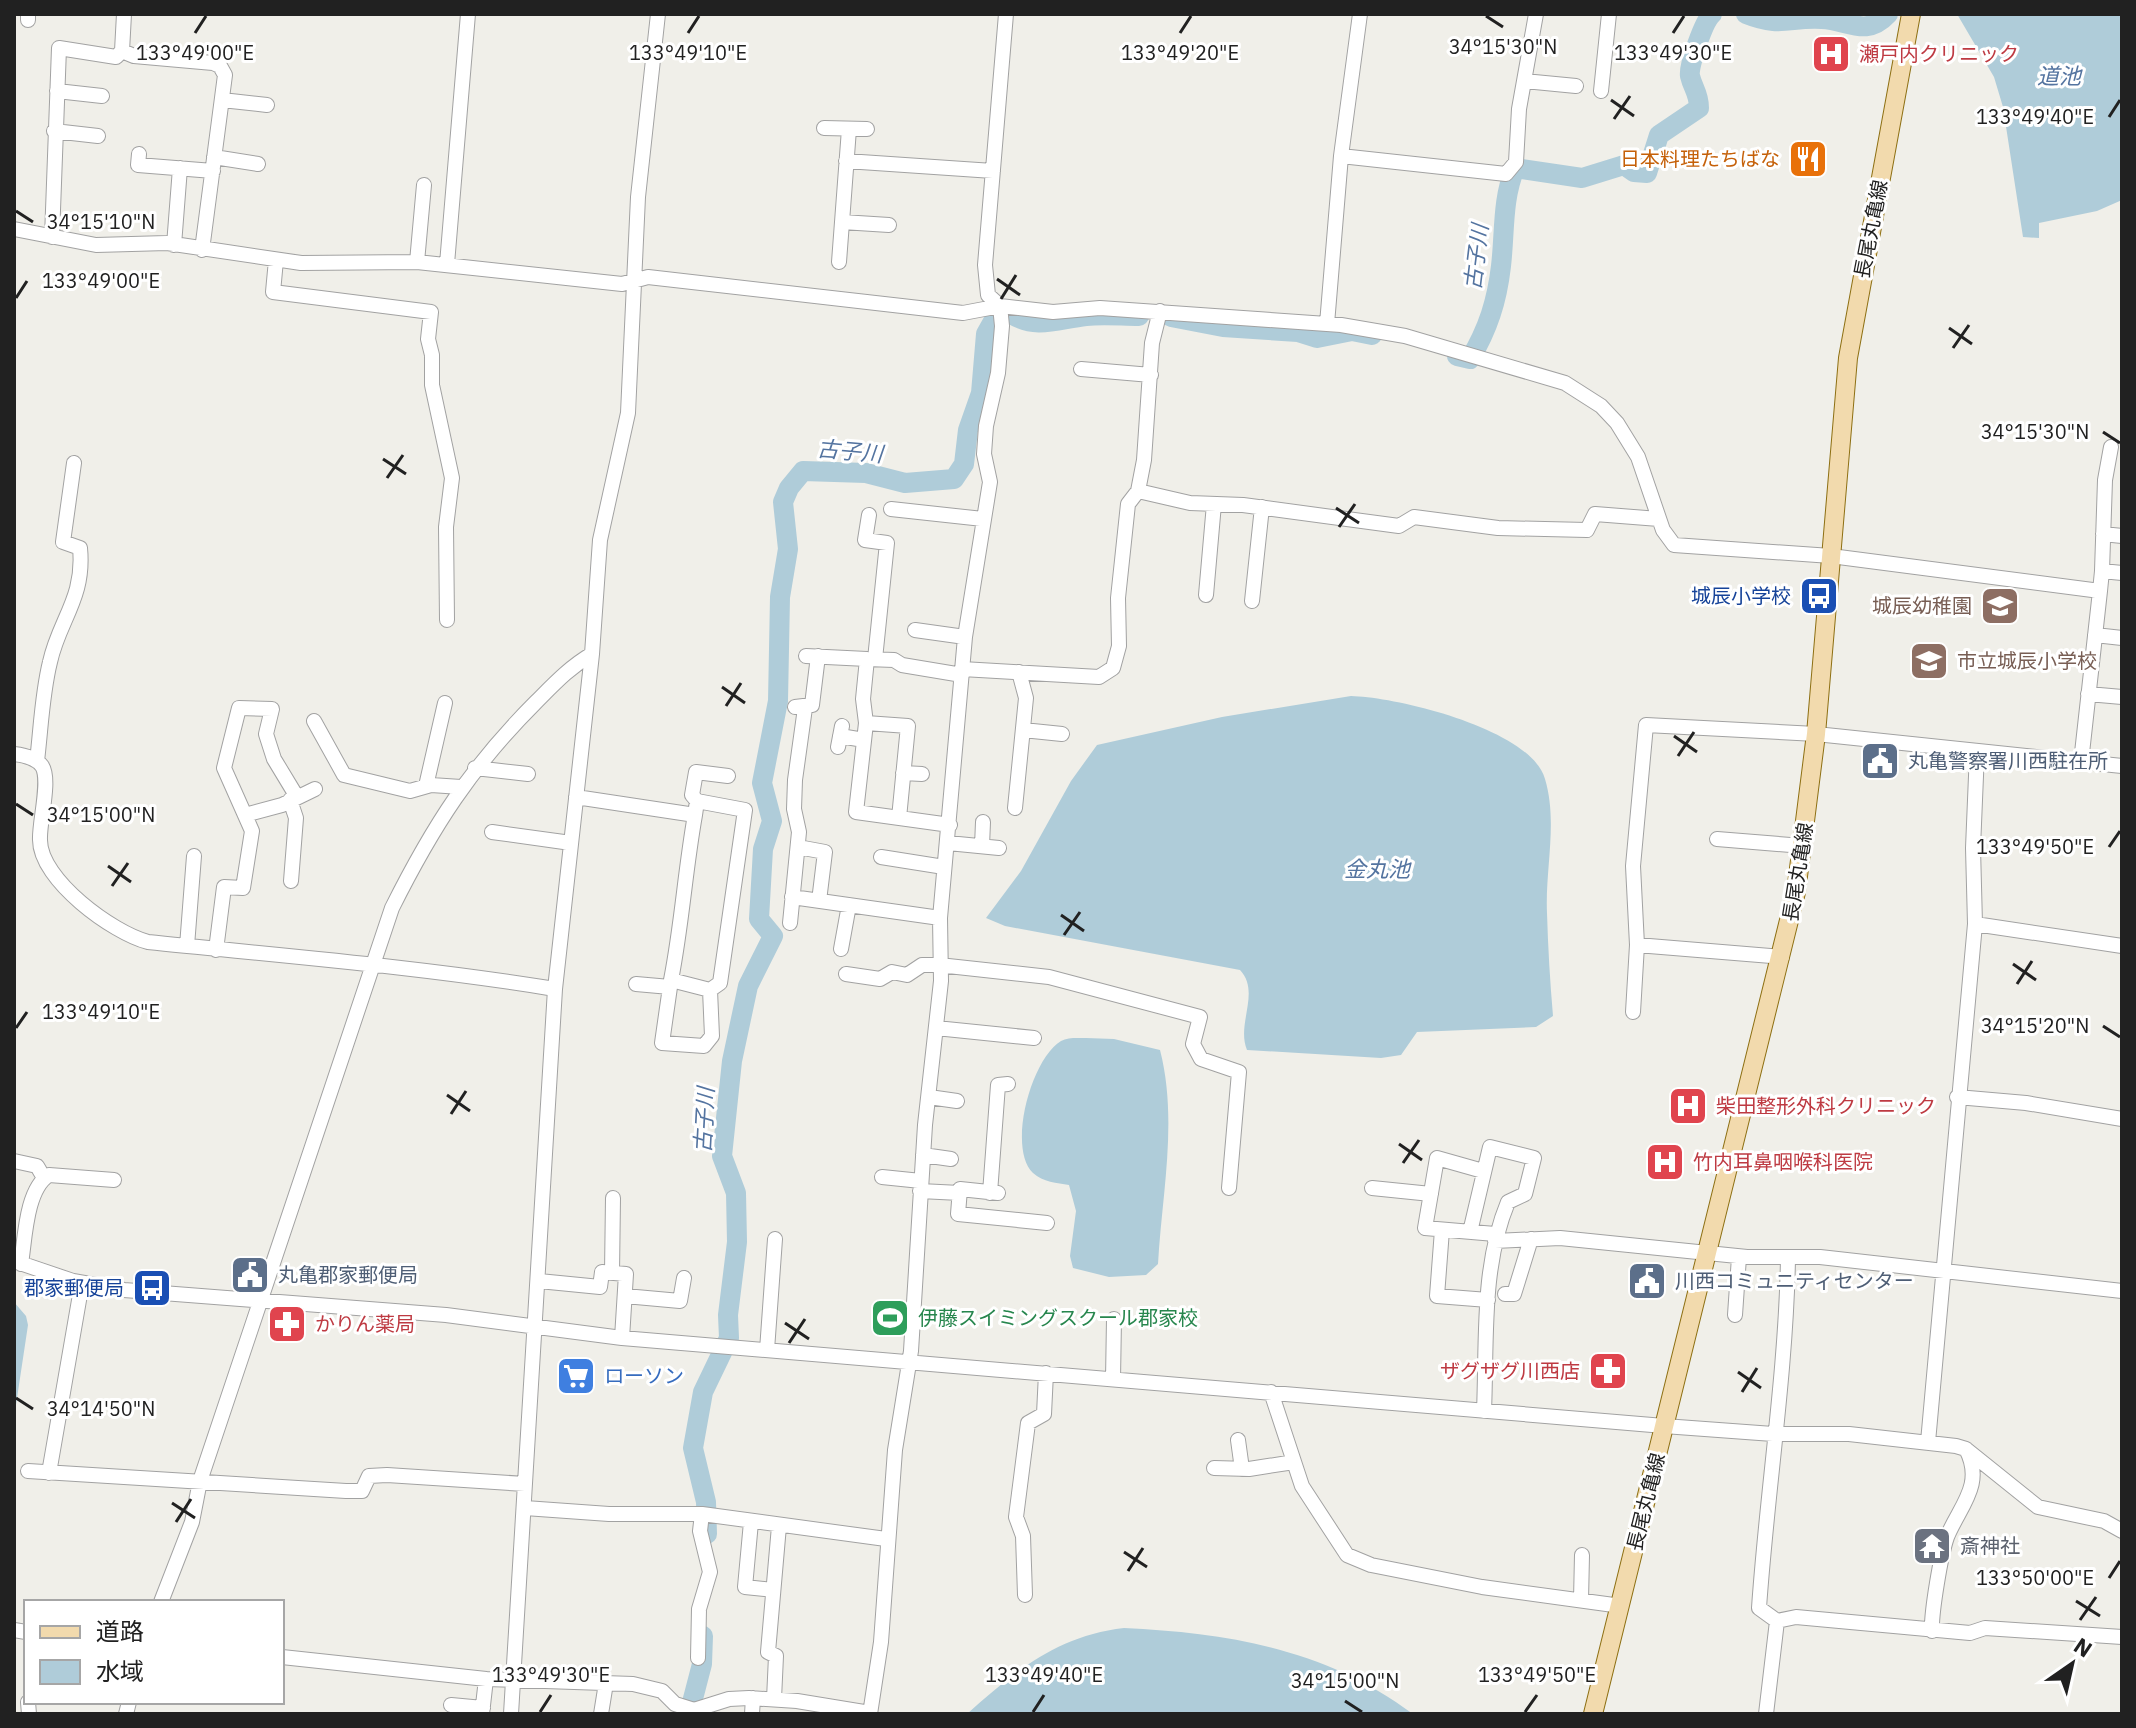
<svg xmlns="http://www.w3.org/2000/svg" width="2136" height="1728" font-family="'IBM Plex Sans','Noto Sans JP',sans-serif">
  <rect width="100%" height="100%" fill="#f0efe9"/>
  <!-- water -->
  <path fill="#afccd9" d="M1957,14H2122V200L2097,211L2039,223V238L2023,237L2003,107L1994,77Z
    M1351,696C1397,697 1531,729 1545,779C1558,822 1545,869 1547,913C1548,947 1550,982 1553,1016L1536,1027L1417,1032L1401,1055L1381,1058L1247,1050C1236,1024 1261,992 1240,970L1005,926L986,918L1021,871L1071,781L1097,745L1222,717Z
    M1086,1038L1114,1039L1160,1050C1178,1120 1162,1193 1158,1264L1146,1275L1109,1277L1073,1268L1070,1256L1076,1211L1069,1185C1057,1183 1043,1182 1033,1173C1007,1148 1031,1059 1061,1041C1068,1037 1078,1038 1086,1038Z
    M14,1302L26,1316L28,1325L14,1418Z
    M1124,1628C1229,1633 1326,1649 1413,1714H967C1015,1671 1057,1636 1124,1628Z"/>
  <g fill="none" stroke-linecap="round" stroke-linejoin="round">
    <!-- river -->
    <path stroke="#afccd9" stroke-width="20" d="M1746,14C1781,28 1789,17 1822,19C1848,20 1866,38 1888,14
      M1171,317L1223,327L1298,332L1317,338L1352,331L1372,335
      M1457,356L1470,359C1488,329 1497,301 1501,266C1505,232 1502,200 1515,168L1582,178L1624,165L1634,172L1647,173L1659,135L1699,108C1699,93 1693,89 1690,76C1688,66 1704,21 1712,14
      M707,1534L706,1502L693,1448L703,1392L729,1338L728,1315L737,1242L736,1193L722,1156L732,1061L748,986L773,936L759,919L763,849L772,821L762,783L778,701L780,597L788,549L783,502L789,488L803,471L866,473L905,483L954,479L964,464L968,430L981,393L986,334L995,318L1011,314C1037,330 1058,319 1086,316C1103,314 1122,316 1139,316
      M689,1714L702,1664L703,1636"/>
    <!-- minor casing -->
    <g stroke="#a2a2a2" stroke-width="16">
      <path id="minor" d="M124,14L122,51L134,56L213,63L220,66L225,75L202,250
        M28,20V14
        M1524,81L1576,86
        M57,91L102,96
        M1601,91L1609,14
        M222,100L267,105
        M824,128L867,129
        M54,131L98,136
        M139,154L138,165L213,171
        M1341,156L1506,174L1516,162L1519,109L1536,14
        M214,157L258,164
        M846,161L993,171
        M842,222L889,225
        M14,229L96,245L167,243L301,263L417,262L622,284L648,277L963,313L1000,306L1053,312L1100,308L1341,325L1405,336L1565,383L1601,406L1617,423L1638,457L1663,530L1674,545L1831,556L2100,591L2102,571L2122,573
        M52,237L59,48L116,57L122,51
        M174,245L180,168
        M276,260L273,292L431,312L428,339L432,355V385L452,478L446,527L447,620
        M417,262L424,185
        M839,262L849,129
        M447,264L468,14
        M1327,324L1341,156L1360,14
        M1081,369L1151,375
        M1138,491L1190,503L1243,505L1399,526L1414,517L1498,528L1587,530L1595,514L1659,519
        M891,509L983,519
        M869,515L865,540L887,543L875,659
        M2103,534L2122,536
        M2102,571L2105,480L2111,447
        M1206,595L1214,504
        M1252,601L1262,507
        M915,630L965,637
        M2095,635L2122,638
        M806,656L867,659
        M962,669L1099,677L1113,668L1119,646L1118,598L1128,504L1138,491L1144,460L1152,343L1160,311
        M2088,694L2122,697
        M795,707L812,705L818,656
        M314,721L344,775L410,791L431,785L461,787
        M866,723L908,726L899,818
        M1023,730L1062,734
        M840,736L864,740
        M838,747L842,726
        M14,754C23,755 36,758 42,766C51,780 39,822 40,840C40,880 113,933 148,942C284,956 421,967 555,989
        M37,761C41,728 42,694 50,662C59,620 85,598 80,548L63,542L74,463
        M2081,762L2100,591
        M475,768L528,774
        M903,773L922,774
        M426,786L445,703
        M576,797L695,815L697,801L745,810L720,983L710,990L671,980C682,924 685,871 695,815
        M290,800L296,818L291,881
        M697,801L692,795L696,772L728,776
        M1015,808L1026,698L1019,672
        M245,815L282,805L315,789
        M950,825L856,812L866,723L863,699L867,659L894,660L902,665L962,675
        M492,832L571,843
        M1717,839L1803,846
        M948,843L999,848
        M982,846L983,822
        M798,847L825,852L819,901
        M881,857L944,867
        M792,897L940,918
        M790,923L799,832L794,809L795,780L805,708
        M1975,924L2122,946
        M1637,945L1782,957
        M187,946L194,856
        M841,949L849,905
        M216,950L224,887L243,888L252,831L224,768L239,708L272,709L266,734L274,759L297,797
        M846,974L880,979L892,972L907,975L922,965H939L1049,977L1200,1017L1193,1044L1201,1059L1239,1072L1229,1188
        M671,980L662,1043L704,1046L712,1036L710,990
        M636,984L670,987
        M1633,1012L1637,945L1633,866L1646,725L1816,734L2122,766
        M936,1028L1034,1038
        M929,1097L957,1101
        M1957,1097L2026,1103L2122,1119
        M923,1155L951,1159
        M14,1161L37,1166L44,1178
        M1483,1171L1437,1158L1425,1228L1495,1234
        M882,1177L921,1181
        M1372,1188L1431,1194
        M920,1191L960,1193
        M990,1193L998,1085L1008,1084
        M998,1193L960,1189L958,1214L1047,1223
        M1442,1230L1437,1296L1488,1300
        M1470,1232L1490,1147L1534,1158L1525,1194L1508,1202C1481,1267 1487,1342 1484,1411
        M1495,1241L1560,1238L1747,1257H1820L2122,1291
        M1788,1258C1786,1375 1767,1491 1759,1608L1777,1621L1796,1617L1970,1633L1985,1628L2122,1637
        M14,1261L73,1281L124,1290L446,1315L622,1338L1664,1426L1773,1434H1849L1956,1446L1966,1449C1985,1485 1959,1507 1947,1537C1941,1554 1931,1613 1932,1631
        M21,1264C25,1239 26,1189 49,1175L114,1180
        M612,1273L613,1198
        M539,1281L600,1287L602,1272L626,1274L622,1338
        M1505,1294H1514L1531,1239
        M625,1296L680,1301L684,1278
        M1735,1315L1739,1257
        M767,1350L775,1239
        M1113,1379L1114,1319
        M1271,1392L1302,1486L1347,1555L1371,1565L1482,1587L1621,1606
        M1238,1440L1242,1469
        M1928,1442L1975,924L1973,848L1977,752
        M1967,1450L2038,1507L2104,1521L2122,1531
        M1214,1468L1249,1469L1294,1462
        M28,1471L346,1491H362L369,1476L387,1475L525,1484
        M49,1473L82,1283
        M525,1508L609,1514H702L886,1539
        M751,1522L745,1587L773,1590
        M1025,1595L1023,1536L1016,1517L1028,1423L1044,1414L1046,1373
        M1581,1600L1582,1555
        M161,1602L192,1522L200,1481L392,908C433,826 471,767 536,702C555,683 570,667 592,654
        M14,1630L26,1632
        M282,1657L486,1679L633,1684L662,1691L675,1704L694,1710L729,1699L749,1698L797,1701L870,1713
        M698,1658L699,1609L710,1572L700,1531L702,1514
        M774,1699L776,1656L768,1652L779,1526
        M28,1702L29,1714
        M451,1705L483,1708
        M126,1714L129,1702
        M482,1714L486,1679
        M511,1714L555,989L592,654L600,540L628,413L638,197L658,14
        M601,1714L606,1683
        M752,1714L753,1698
        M870,1714L881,1642L895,1450L911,1351L925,1125L941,981L940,918L965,637L990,482L984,454L986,426L998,373L1002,326L1000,306L988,295L985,265L1006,14
        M1766,1714L1777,1621"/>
    </g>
    <!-- major casing -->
    <g stroke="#8d6f12" stroke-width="20">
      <path id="major" d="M1593,1714L1796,892L1816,734L1848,358L1911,14"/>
    </g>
    <!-- minor -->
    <use href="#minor" stroke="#fff" stroke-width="14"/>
    <!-- major -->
    <use href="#major" stroke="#f2daad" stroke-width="18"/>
  </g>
  <!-- ticks -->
  <path fill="none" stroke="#212121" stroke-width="3" d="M1486,16L1503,27M195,33L206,16M688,33L699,16M1180,33L1191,16M1673,33L1684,16M1611,100L1634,116M2109,117L2120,100M1614,119L1630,96M16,211L33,222M997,279L1020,295M16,298L27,281M1001,299L1016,275M1949,328L1972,344M1953,348L1969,325M2103,432L2120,443M383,459L406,474M387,478L403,455M1336,508L1359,523M1339,527L1355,504M722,687L745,703M726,706L741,683M1674,736L1697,752M1678,756L1694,732M16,804L33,815M2109,847L2120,831M108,866L131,882M112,886L128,863M1061,915L1084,931M1064,935L1080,912M2013,964L2036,980M2017,984L2032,961M2103,1026L2120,1037M16,1028L27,1012M447,1095L470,1111M451,1114L466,1091M1399,1144L1422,1160M1403,1163L1419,1140M785,1323L809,1339M789,1343L805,1319M1738,1372L1761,1388M1742,1392L1757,1368M16,1398L33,1409M172,1503L195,1518M176,1522L191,1499M1124,1552L1147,1567M1128,1571L1143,1548M2109,1578L2120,1561M2076,1601L2100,1616M2080,1620L2096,1597M1345,1701L1362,1712M540,1712L551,1695M1033,1712L1044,1695M1525,1712L1537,1695"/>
  <!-- icons -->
  <defs>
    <g id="hospital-square" transform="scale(2)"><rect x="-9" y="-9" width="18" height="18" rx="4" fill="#e0444e" stroke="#fff"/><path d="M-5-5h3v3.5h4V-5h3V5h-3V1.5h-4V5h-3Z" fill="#fff"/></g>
    <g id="restaurant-square" transform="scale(2)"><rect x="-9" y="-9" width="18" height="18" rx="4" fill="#e8710a" stroke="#fff"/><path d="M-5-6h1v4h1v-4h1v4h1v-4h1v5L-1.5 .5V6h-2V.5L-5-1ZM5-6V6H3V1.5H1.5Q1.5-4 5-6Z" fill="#fff"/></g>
    <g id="bus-square" transform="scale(2)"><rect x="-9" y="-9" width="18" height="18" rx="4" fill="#1a4fb4" stroke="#fff"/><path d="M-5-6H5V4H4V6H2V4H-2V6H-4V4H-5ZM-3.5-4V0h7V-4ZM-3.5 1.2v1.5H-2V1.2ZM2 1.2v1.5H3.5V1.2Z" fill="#fff"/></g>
    <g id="school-square" transform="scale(2)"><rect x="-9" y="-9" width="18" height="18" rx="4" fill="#8d6e63" stroke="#fff"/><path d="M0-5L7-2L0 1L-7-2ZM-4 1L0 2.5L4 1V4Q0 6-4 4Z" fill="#fff"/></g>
    <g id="civic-square" transform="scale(2)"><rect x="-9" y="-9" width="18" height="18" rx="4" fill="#5c6f8a" stroke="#fff"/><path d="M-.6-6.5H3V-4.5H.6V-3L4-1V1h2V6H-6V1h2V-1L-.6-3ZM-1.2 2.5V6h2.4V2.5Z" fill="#fff"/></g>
    <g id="stadium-square" transform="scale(2)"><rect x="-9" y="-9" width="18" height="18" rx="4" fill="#2e9e5b" stroke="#fff"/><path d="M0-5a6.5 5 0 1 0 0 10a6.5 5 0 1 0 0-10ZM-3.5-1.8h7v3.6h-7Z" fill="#fff"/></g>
    <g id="pharmacy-square" transform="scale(2)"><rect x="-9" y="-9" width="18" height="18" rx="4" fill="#e0444e" stroke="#fff"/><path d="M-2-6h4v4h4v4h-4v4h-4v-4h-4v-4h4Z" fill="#fff"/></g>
    <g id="supermarket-square" transform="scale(2)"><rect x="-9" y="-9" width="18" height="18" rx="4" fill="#3f7fe0" stroke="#fff"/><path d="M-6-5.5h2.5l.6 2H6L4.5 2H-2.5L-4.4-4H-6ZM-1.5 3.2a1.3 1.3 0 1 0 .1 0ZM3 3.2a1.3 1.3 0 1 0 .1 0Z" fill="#fff"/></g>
    <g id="temple-square" transform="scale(2)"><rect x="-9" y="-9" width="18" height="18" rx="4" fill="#6b7280" stroke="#fff"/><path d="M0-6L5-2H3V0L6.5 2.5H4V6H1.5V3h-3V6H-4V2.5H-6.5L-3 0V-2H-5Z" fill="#fff"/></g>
  </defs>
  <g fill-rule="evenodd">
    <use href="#hospital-square" x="1831" y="54"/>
    <use href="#restaurant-square" x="1808" y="159"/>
    <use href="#bus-square" x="1819" y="596"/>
    <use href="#school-square" x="2000" y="606"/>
    <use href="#school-square" x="1929" y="661"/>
    <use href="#civic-square" x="1880" y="761"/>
    <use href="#hospital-square" x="1688" y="1106"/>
    <use href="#hospital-square" x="1665" y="1162"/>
    <use href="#civic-square" x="250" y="1275"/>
    <use href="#civic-square" x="1647" y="1281"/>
    <use href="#bus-square" x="152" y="1288"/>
    <use href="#stadium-square" x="890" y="1318"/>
    <use href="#pharmacy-square" x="287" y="1324"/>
    <use href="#pharmacy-square" x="1608" y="1371"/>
    <use href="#supermarket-square" x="576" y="1376"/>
    <use href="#temple-square" x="1932" y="1546"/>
  </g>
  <g text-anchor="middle" stroke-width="6" stroke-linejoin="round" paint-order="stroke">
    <!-- health labels -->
    <g font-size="20" fill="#be3a42" stroke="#fff" text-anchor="start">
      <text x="1859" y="61">瀬戸内クリニック</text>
      <text x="1716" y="1113">柴田整形外科クリニック</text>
      <text x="1693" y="1169">竹内耳鼻咽喉科医院</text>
      <text x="315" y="1331">かりん薬局</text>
      <text x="1580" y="1378" text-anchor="end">ザグザグ川西店</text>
    </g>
    <!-- food labels -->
    <g font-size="20" fill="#c56008" stroke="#fff" text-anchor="end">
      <text x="1780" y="166">日本料理たちばな</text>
    </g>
    <!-- street labels -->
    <g font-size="20" fill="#212121" stroke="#fff">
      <text transform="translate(1871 229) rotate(-79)" y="7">長尾丸亀線</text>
      <text transform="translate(1798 872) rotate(-81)" y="7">長尾丸亀線</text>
      <text transform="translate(1646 1502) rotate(-76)" y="7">長尾丸亀線</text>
    </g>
    <!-- transit labels -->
    <g font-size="20" fill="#164399" stroke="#fff" text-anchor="end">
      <text x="1791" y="603">城辰小学校</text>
      <text x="124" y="1295">郡家郵便局</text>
    </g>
    <!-- education labels -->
    <g font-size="20" fill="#785e54" stroke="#fff" text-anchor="end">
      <text x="1972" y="613">城辰幼稚園</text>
      <text x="1957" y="668" text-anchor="start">市立城辰小学校</text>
    </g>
    <!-- service labels -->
    <g font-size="20" fill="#4e5e75" stroke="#fff" text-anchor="start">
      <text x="1908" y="768">丸亀警察署川西駐在所</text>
      <text x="278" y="1282">丸亀郡家郵便局</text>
      <text x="1675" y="1288">川西コミュニティセンター</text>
    </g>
    <!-- leisure labels -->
    <g font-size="20" fill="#27864d" stroke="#fff" text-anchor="start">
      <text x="918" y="1325">伊藤スイミングスクール郡家校</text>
    </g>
    <!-- shop labels -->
    <g font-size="20" fill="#366cbe" stroke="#fff" text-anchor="start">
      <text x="604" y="1383">ローソン</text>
    </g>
    <!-- worship labels -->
    <g font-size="20" fill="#5b616d" stroke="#fff" text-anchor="start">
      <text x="1960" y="1553">斎神社</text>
    </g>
    <!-- water labels -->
    <g font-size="22" font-style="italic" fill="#5474a0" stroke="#fff">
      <text x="2059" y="84">道池</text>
      <text transform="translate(1476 257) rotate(-83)" y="8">古子川</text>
      <text transform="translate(850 451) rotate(5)" y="8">古子川</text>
      <text x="1377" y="877">金丸池</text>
      <text transform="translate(704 1120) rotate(-87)" y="8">古子川</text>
    </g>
  </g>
  <g font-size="20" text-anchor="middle" fill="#212121" stroke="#fff" stroke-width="6" stroke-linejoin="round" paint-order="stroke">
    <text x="1503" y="54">34°15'30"N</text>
    <text x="195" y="60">133°49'00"E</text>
    <text x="688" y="60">133°49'10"E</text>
    <text x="1180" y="60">133°49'20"E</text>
    <text x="1673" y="60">133°49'30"E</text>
    <text x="2035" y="124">133°49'40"E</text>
    <text x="101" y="229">34°15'10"N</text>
    <text x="101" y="288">133°49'00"E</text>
    <text x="2035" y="439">34°15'30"N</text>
    <text x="101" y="822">34°15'00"N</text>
    <text x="2035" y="854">133°49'50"E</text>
    <text x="101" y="1019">133°49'10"E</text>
    <text x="2035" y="1033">34°15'20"N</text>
    <text x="101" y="1416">34°14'50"N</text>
    <text x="2035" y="1585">133°50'00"E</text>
    <text x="551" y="1682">133°49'30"E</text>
    <text x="1044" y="1682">133°49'40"E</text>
    <text x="1537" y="1682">133°49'50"E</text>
    <text x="1345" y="1688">34°15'00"N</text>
  </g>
  <!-- border -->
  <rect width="2136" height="1728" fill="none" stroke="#212121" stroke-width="32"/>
  <!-- legend -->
  <rect x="24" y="1600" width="260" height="104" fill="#ffffff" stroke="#a6a6a6" stroke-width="2"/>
  <rect x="40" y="1626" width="40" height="12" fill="#f2daad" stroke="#a6a6a6" stroke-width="2"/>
  <text x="96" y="1640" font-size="24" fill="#212121">道路</text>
  <rect x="40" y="1660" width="40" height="24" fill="#afccd9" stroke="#a6a6a6" stroke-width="2"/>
  <text x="96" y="1680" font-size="24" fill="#212121">水域</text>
  <!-- north arrow -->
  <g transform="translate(2072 1664) rotate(34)" stroke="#ffffff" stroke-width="6" paint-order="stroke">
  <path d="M0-6L14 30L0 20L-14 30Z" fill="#212121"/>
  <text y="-12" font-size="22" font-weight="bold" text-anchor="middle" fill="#212121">N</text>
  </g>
</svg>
